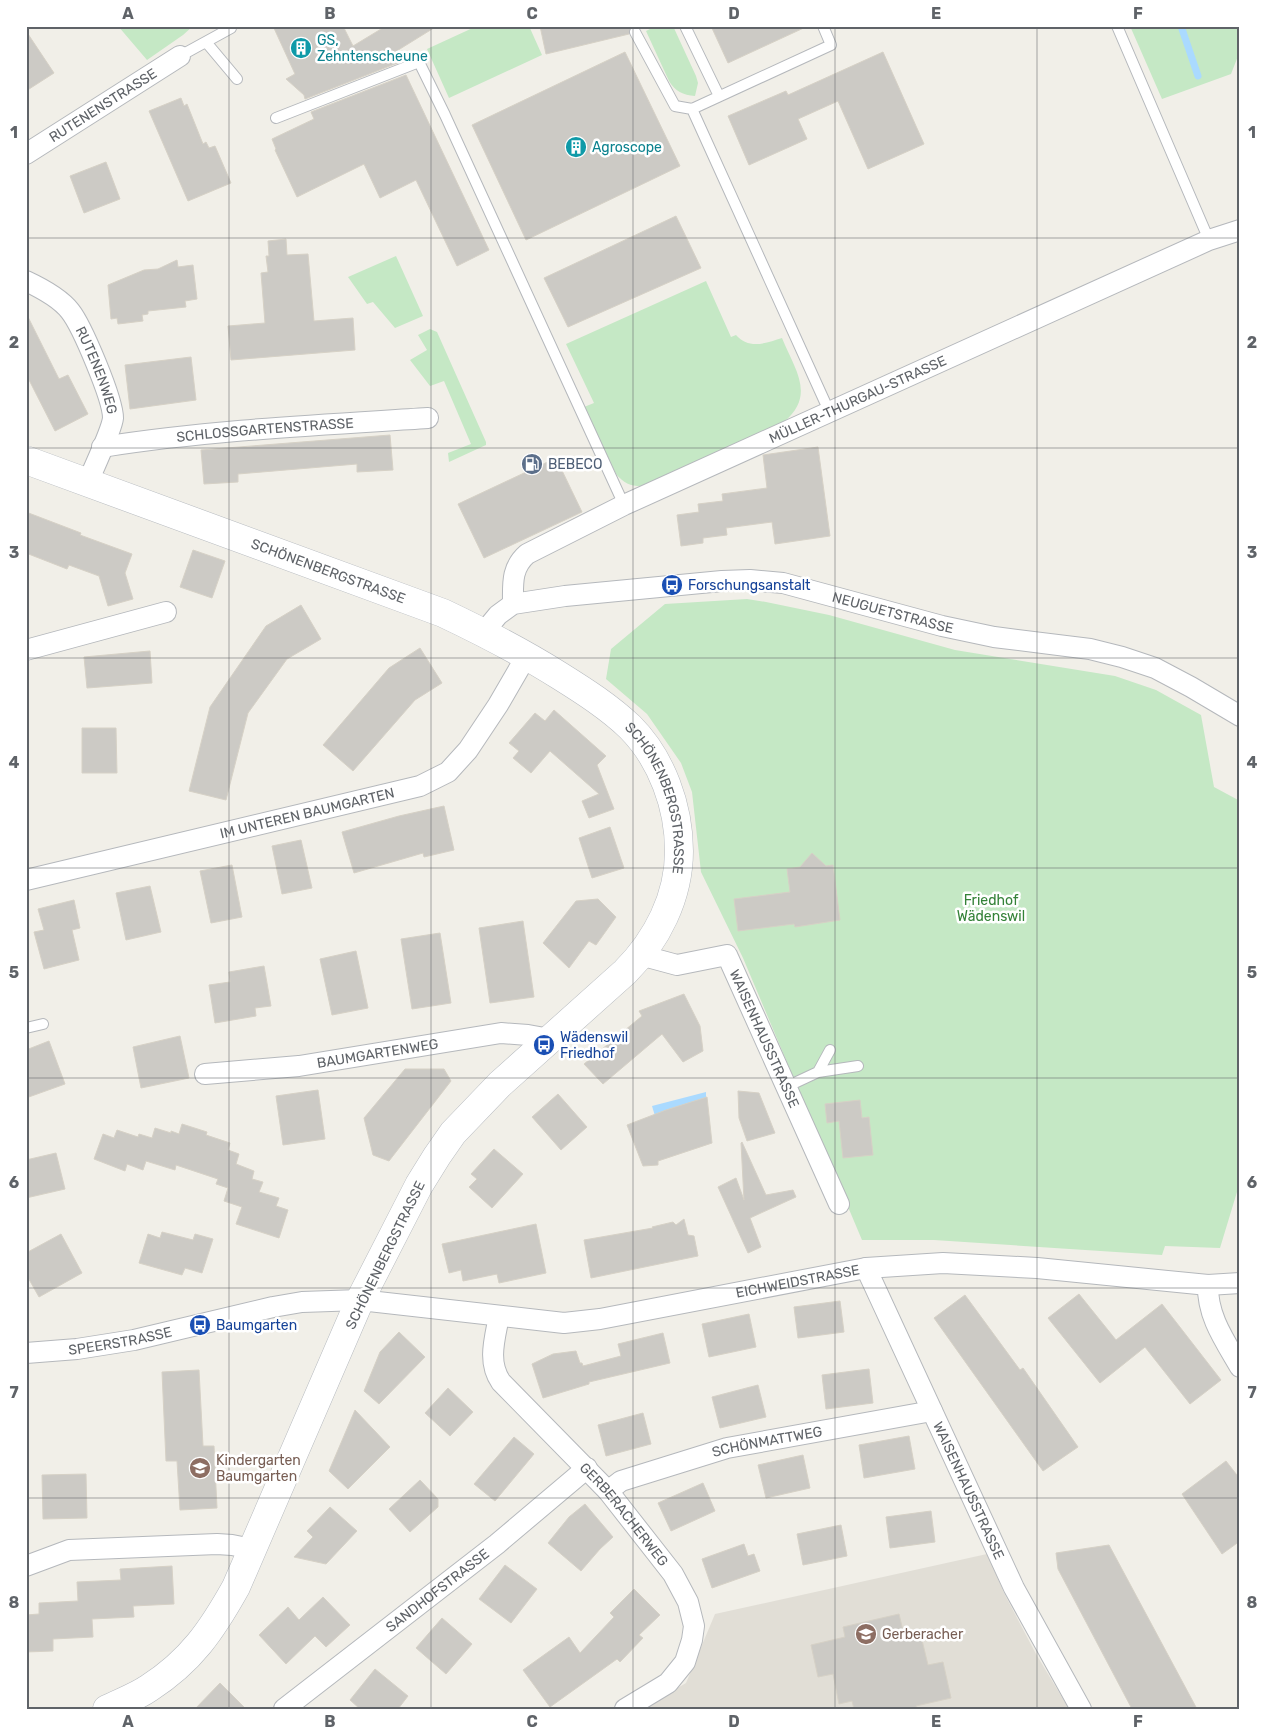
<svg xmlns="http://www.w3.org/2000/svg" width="1266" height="1735" font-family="Rubik,sans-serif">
  <rect width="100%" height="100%" fill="#f1efe8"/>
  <!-- education -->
  <path fill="#e1ded6" d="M987,1554L1005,1595L1036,1654L1069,1709H642L686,1683L715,1614Z"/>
  <!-- green -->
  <path fill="#c5e8c5" d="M118,26H193L183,35L147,60Z
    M477,26H529L542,55L449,98L427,49Z
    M656,26H673L696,76L698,83L695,96C683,95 675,91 669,81L646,31Z
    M1130,26H1240V51L1231,74L1162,99Z
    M396,256L423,316L395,328L373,302L367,304L348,277Z
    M706,281L731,337L736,335C749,350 766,343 782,338C795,370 816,395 784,422L645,486C633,487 624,484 616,474L584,407L594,403L566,344Z
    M430,329L437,332L486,442V445L449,462L448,453L471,444L444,381L430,386L410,360L427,350L418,335Z
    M747,599L766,602L829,615L955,650L1115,676L1156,690L1201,715L1214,787L1240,801V1182L1220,1248L1165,1246L1162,1255L934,1240H862L743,958L701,872L692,792L681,763L647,714L606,679L611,649L665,604Z"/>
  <!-- water -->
  <path fill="#aadaff" d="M706,1092V1102L655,1116L652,1106Z"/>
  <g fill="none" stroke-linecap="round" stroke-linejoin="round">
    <!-- stream -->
    <path stroke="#aadaff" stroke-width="7" d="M1181,26L1198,76"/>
  </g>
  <!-- building -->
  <path fill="#cccac5" stroke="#d6d1c6" d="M273,26H343L353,46L386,26H437L395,52L400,62L305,99L304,95L286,79L295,74Z
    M540,26H631V27L629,34L546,54Z
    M711,26H808L728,63Z
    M26,31L54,73L26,91Z
    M625,52L680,166L526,240L472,125Z
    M883,52L924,144L868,169L838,101L798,119L807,139L749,165L728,116L786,91L788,95Z
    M406,75L489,250L457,266L416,180L380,198L364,164L297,197L275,150L276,149L272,139L314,119L311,112Z
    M181,98L184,106L187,104L203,144L206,142L209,148L215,146L231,183L188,201L149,111Z
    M106,162L120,199L84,213L70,176Z
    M676,216L701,268L568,327L544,278Z
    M286,239L287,255L308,254L314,321L353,318L355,350L231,360L228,326L265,323L261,273L268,272L266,256H269L268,241Z
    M177,260L178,267L193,265L197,299L185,301L186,307L148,311V314L142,315L143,321L118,324L117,318L111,319L108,285L144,270L158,269Z
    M26,313L59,379L68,375L88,414L55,431L26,374Z
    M191,357L196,400L130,409L125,365Z
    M390,435L393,470L357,472V464L238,474V482L204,484L201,450Z
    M818,447L830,536L775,544L772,522L726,528L727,535L703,538V543L681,546L677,515L699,512L698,504L723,501L722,494L767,488L763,455Z
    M556,458L582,512L484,558L458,504Z
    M26,512L81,533L80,535L132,554L125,573L133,599L108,606L99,576L69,565L67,569L26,553Z
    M193,550L225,561L212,598L180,587Z
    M301,605L321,639L287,659L248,713L226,800L189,791L210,707L266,626Z
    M420,648L442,683L415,700L353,771L323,745L389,668Z
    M150,651L152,683L87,688L84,657Z
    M554,710L606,756L597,765L614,809L589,818L582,801L599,794L550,751L531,773L513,758L519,751L509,743L535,713L545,721Z
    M82,728H116L117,773H82Z
    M444,806L454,850L424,857L423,853L354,873L342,832L399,816Z
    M610,827L624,868L592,878L579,838Z
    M301,840L312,888L282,894L272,846Z
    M812,853L826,866L833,865L840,920L795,927L794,924L738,931L734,899L790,892L787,869L800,867Z
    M232,865L242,917L211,923L200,871Z
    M150,886L161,932L126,940L116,893Z
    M598,899L616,917L596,945L589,941L569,968L543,943L576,901Z
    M74,900L80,928L72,930L79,960L44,969L34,932L44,930L38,909Z
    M523,921L534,997L490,1003L479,928Z
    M440,933L451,1003L412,1009L401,939Z
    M356,951L368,1008L332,1015L320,959Z
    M264,966L271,1006L255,1008L256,1016L215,1023L209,985L230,982L229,972Z
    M684,994L700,1026L703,1051L683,1062L662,1034L603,1084L584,1064L642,1016L639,1011Z
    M180,1036L189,1078L141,1088L133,1047Z
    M49,1041L65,1084L26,1098V1050Z
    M405,1069H444L451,1081L389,1161L373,1155L364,1118Z
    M318,1090L325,1139L283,1145L276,1096Z
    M738,1091L759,1093L775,1133L747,1141L739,1118Z
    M558,1094L587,1127L561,1150L532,1117Z
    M707,1097L712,1143L658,1161V1165L643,1166L627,1125L666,1110Z
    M860,1100L862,1118L869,1117L873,1155L843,1158L839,1121L827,1123L825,1104Z
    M182,1124L207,1132L206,1135L230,1143L228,1150L239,1154L236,1164L254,1171L252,1179L263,1182L259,1192L279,1198L276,1206L288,1210L279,1238L236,1224L242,1207L224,1201L228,1188L216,1184L218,1179L176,1165L175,1170L146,1161L143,1170L127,1164L125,1171L94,1159L103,1134L114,1138L117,1130L138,1137L139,1134L152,1138L155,1128L171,1133V1131L179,1134Z
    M742,1142L766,1195L793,1190L796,1197L750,1218L761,1247L748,1253L718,1187L736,1178L744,1200L741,1143Z
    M494,1149L523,1174L492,1208L469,1187L477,1179L471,1174Z
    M56,1153L65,1189L26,1198V1160Z
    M684,1219L688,1235L694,1236L698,1256L591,1278L584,1240L653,1228L652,1227L673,1222L676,1225Z
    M536,1224L546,1273L499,1283L497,1274L463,1281L461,1270L449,1273L442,1244Z
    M162,1232L193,1240L195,1234L213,1239L202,1273L185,1268L182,1275L139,1263L148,1234L160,1238Z
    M61,1234L82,1273L39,1297L26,1274V1253Z
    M1079,1294L1116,1340L1162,1304L1221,1380L1190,1404L1145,1347L1100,1383L1048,1318Z
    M965,1295L1020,1370L1023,1368L1078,1447L1043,1471L934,1318Z
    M840,1301L844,1332L798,1338L794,1307Z
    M749,1314L756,1347L709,1357L702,1324Z
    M399,1332L425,1357L379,1404L364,1391L380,1352Z
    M663,1333L670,1363L589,1382V1384L543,1398L532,1364L553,1354L576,1351L580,1363H582L583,1366L621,1356L618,1344Z
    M869,1369L873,1403L826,1409L822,1375Z
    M199,1370L203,1446H214L217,1508L180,1510L177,1461H166L162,1372Z
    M758,1385L766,1417L720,1428L712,1397Z
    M448,1388L473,1412L450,1436L425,1413Z
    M355,1410L390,1447L348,1489L329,1471Z
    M643,1413L651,1444L606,1456L598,1425Z
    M909,1436L915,1469L864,1478L859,1445Z
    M514,1437L534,1454L495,1501L474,1484Z
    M803,1455L810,1488L766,1498L758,1465Z
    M1226,1461L1240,1479V1541L1222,1554L1182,1494Z
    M86,1474L87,1518L43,1519L42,1475Z
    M420,1480L438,1499V1507L410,1532L389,1509Z
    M703,1483L715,1511L671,1531L658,1503Z
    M585,1504L613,1537L600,1549L581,1571L548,1543L569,1517Z
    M330,1507L357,1531L326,1564L294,1557L313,1537L307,1531Z
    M931,1511L935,1542L890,1548L886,1517Z
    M841,1525L847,1556L803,1565L797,1534Z
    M744,1544L748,1556L754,1554L760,1571L712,1588L702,1559Z
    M1109,1545L1197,1709H1132L1058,1569L1056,1553Z
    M505,1565L537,1589L511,1623L479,1599Z
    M172,1566L174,1604L133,1606L134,1617L92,1619L93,1637L53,1639V1651L26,1652V1615L39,1614V1603L78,1601L77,1582L121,1580L120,1569Z
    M634,1589L660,1615L639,1635L643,1638L620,1662L617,1659L550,1707L523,1670L569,1637L580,1653L614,1617L610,1613Z
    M323,1597L350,1625L326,1647L315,1636L286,1664L259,1635L288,1607L299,1620Z
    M899,1614L905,1639L921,1636L928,1665L943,1662L951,1698L916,1706L917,1709H854L852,1701L839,1704L833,1674L818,1677L811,1645L845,1637L843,1627Z
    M442,1618L472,1644L446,1674L416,1648Z
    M375,1669L408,1696L398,1709H360L350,1700Z
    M220,1683L246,1709H195Z"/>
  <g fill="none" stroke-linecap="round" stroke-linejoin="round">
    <!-- lane casing -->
    <g stroke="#b5b8bc" stroke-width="12">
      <path id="lane" d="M685,26L719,96
        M823,26L831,45L692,109L829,411
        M1117,26L1209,240
        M635,32L675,106L692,109
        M206,42L237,79
        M180,56L231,28
        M276,118L419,62L445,115L624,505
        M26,1028L43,1024
        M818,1072L858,1066
        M786,1087L818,1072L830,1050"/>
    </g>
    <!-- street casing -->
    <g stroke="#b5b8bc" stroke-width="22">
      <g id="street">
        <path id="s1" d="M26,154L180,56"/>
        <path id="s2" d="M26,281C41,288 60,298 70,311C82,326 113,399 113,418C112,430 93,469 88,482"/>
        <path id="s3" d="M102,447C210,430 319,425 428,418"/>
        <path id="s4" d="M513,604C513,584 511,568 527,554L624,505L1209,240L1240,230"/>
        <path id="s5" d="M484,632L498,615L513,604L565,596L722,581L750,580L783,583L942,626L994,637L1090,649L1122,657L1155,668L1191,687L1240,716"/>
        <path d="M26,650L166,612"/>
        <path id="s6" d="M26,880L420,786L448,772L468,750L498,705L527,655"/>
        <path id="s7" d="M640,955L677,965L727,955L839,1204"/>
        <path id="s8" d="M205,1074L299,1066L501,1033L528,1035L550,1039"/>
        <path id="s9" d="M866,1268L1014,1588L1081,1709"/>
        <path d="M1208,1285C1207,1316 1225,1341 1240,1367"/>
        <path id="s10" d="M499,1316C495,1338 487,1362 501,1382L608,1491L673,1574L688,1602L694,1626L692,1640L685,1662L668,1683L625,1709"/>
        <path id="s11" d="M26,1353L77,1349L134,1340L273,1307L302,1302L360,1300L564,1323L600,1319L866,1268L943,1263L1037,1268L1208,1285L1240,1283"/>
        <path id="s12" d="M608,1491L621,1481L727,1448L932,1411"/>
        <path d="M26,1566L69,1550L217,1544L232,1545L252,1549"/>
        <path id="s13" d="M284,1709L497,1544L587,1468"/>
      </g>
    </g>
    <!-- secondary casing -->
    <g stroke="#b6babf" stroke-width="29">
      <g id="secondary">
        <path id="s14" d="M26,460L443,613C483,632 522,652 560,676C584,691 609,707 630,727C662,759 679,807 679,851C679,897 657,940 625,972L500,1084L453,1133L437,1156L419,1185L360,1300L236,1587C212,1630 191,1661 149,1688C136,1697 121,1702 107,1709"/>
      </g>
    </g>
    <!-- lane -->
    <use href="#lane" stroke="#fff" stroke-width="10"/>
    <!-- street -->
    <use href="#street" stroke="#fff" stroke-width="20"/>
    <!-- secondary -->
    <use href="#secondary" stroke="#fff" stroke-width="28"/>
  </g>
  <!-- grid -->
  <path fill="none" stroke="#5f6368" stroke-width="1" stroke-opacity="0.55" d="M229,26V1709M431,26V1709M633,26V1709M835,26V1709M1037,26V1709M26,238H1240M26,448H1240M26,658H1240M26,868H1240M26,1078H1240M26,1288H1240M26,1498H1240"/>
  <!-- icons -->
  <defs>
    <g id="building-disc" transform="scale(1.125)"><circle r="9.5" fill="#0f9aa8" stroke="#fff"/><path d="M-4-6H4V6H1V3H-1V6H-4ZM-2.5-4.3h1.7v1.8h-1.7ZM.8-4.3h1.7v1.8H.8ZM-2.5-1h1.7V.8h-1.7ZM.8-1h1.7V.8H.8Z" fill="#fff"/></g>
    <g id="fuel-disc" transform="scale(1.125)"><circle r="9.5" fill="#5c6f8a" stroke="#fff"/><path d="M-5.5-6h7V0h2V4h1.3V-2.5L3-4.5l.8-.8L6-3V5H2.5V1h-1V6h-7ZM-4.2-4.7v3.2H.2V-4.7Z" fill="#fff"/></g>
    <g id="bus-disc" transform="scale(1.125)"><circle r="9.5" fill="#1a4fb4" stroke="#fff"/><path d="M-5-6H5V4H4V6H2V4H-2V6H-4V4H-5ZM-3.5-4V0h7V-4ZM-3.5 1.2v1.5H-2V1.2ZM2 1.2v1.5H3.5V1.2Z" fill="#fff"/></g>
    <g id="school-disc" transform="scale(1.125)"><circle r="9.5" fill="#8d6e63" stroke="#fff"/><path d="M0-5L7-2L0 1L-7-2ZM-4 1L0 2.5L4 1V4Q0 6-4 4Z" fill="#fff"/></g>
  </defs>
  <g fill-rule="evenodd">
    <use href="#building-disc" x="301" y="48"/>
    <use href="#building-disc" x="576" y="147"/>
    <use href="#fuel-disc" x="532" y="464"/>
    <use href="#bus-disc" x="672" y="585"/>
    <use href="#bus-disc" x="544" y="1045"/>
    <use href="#bus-disc" x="200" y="1325"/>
    <use href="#school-disc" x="200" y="1468"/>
    <use href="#school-disc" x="866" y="1634"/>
  </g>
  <g text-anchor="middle" stroke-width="5" stroke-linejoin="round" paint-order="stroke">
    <!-- culture labels -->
    <g font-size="14" fill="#0d838f" stroke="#fff" text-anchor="start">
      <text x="317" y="45">GS,<tspan x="317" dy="16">Zehntenscheune</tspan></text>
      <text x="592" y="152">Agroscope</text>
    </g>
    <!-- street labels -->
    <g font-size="14" fill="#5f6368" stroke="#fff">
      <text dy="5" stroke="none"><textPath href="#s1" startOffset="91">RUTENENSTRASSE</textPath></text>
      <text dy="5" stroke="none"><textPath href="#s2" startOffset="119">RUTENENWEG</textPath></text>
      <text dy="5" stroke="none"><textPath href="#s4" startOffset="419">MÜLLER-THURGAU-STRASSE</textPath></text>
      <text dy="5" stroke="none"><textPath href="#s3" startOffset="164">SCHLOSSGARTENSTRASSE</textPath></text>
      <text dy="5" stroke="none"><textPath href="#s14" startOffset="322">SCHÖNENBERGSTRASSE</textPath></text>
      <text dy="5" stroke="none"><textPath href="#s5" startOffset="426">NEUGUETSTRASSE</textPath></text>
      <text dy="5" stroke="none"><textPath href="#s14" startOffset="742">SCHÖNENBERGSTRASSE</textPath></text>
      <text dy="5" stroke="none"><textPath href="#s6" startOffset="289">IM UNTEREN BAUMGARTEN</textPath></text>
      <text dy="5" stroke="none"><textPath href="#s7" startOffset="181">WAISENHAUSSTRASSE</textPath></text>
      <text dy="5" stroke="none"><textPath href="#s8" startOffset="174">BAUMGARTENWEG</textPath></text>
      <text transform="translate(385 1255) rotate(-64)" y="5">SCHÖNENBERGSTRASSE</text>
      <text dy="5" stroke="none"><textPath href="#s11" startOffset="782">EICHWEIDSTRASSE</textPath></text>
      <text dy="5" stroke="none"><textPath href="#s11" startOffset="95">SPEERSTRASSE</textPath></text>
      <text dy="5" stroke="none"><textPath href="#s12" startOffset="168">SCHÖNMATTWEG</textPath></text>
      <text dy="5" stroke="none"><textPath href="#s9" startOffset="245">WAISENHAUSSTRASSE</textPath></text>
      <text dy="5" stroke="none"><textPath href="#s10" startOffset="249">GERBERACHERWEG</textPath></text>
      <text dy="5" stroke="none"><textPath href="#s13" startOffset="194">SANDHOFSTRASSE</textPath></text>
    </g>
    <!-- service labels -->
    <g font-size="14" fill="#4e5e75" stroke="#fff" text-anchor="start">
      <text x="548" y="469">BEBECO</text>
    </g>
    <!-- transit labels -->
    <g font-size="14" fill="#164399" stroke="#fff" text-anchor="start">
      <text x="688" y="590">Forschungsanstalt</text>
      <text x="560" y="1042">Wädenswil<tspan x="560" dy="16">Friedhof</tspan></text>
      <text x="216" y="1330">Baumgarten</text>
    </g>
    <!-- park labels -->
    <g font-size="14" fill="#348238" stroke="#fff">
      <text x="991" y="905">Friedhof<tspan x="991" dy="16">Wädenswil</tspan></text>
    </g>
    <!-- education labels -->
    <g font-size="14" fill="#785e54" stroke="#fff" text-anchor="start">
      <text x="216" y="1465">Kindergarten<tspan x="216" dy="16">Baumgarten</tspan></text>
      <text x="882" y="1639">Gerberacher</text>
    </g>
  </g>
  <!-- border -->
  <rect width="1266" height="1735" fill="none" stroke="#ffffff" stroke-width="55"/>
  <rect x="28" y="28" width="1210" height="1680" fill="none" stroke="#5f6368" stroke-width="2"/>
  <g font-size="16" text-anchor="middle" font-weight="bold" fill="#5f6368">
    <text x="128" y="19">A</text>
    <text x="330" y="19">B</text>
    <text x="532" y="19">C</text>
    <text x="734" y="19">D</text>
    <text x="936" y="19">E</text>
    <text x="1138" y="19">F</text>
    <text x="14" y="138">1</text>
    <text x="1252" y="138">1</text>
    <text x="14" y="348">2</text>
    <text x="1252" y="348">2</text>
    <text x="14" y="558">3</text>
    <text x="1252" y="558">3</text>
    <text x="14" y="768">4</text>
    <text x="1252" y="768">4</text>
    <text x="14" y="978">5</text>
    <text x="1252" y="978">5</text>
    <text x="14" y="1188">6</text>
    <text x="1252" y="1188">6</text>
    <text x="14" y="1398">7</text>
    <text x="1252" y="1398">7</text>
    <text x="14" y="1608">8</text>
    <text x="1252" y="1608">8</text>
    <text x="128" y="1727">A</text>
    <text x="330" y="1727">B</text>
    <text x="532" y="1727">C</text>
    <text x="734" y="1727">D</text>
    <text x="936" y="1727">E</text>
    <text x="1138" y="1727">F</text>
  </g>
</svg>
